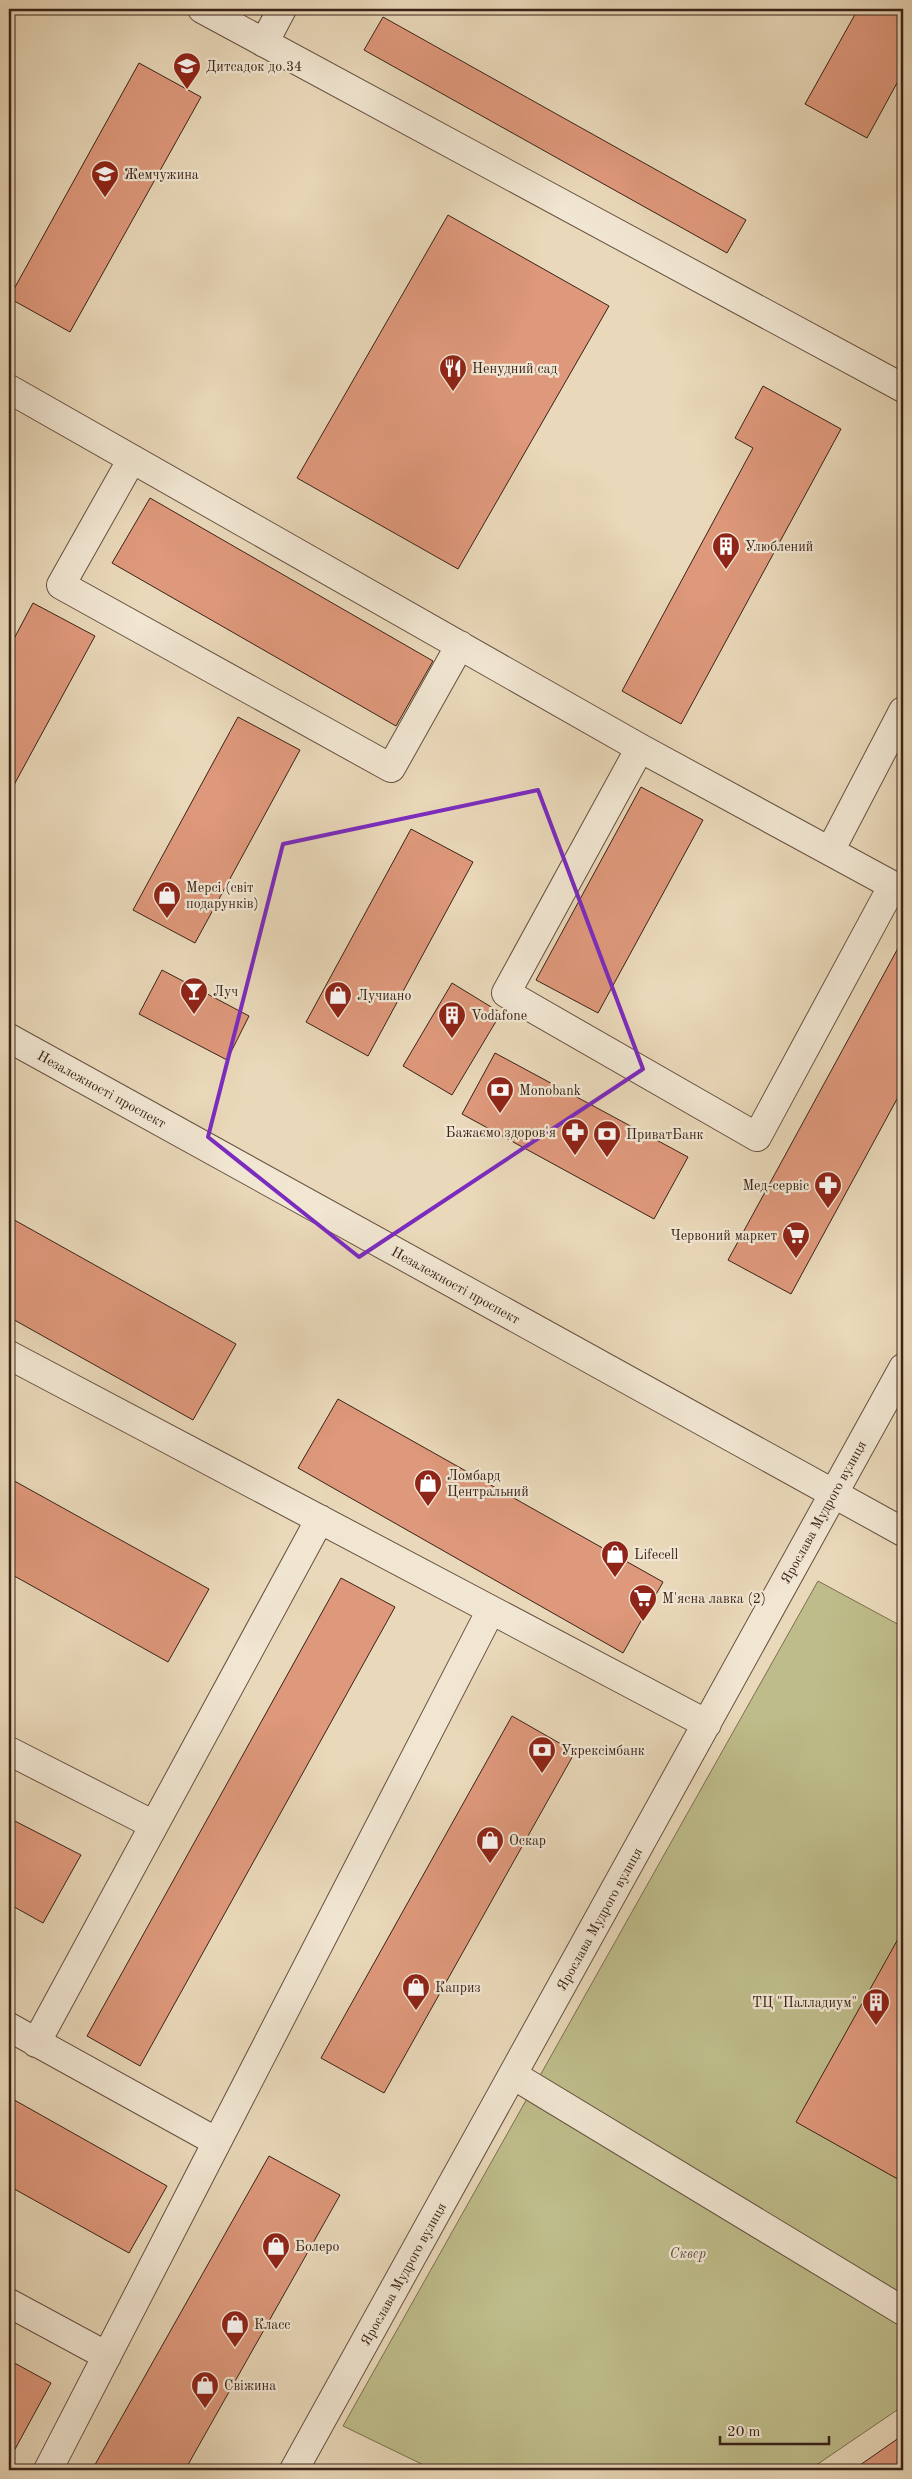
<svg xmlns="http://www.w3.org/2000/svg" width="912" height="2479" font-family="'Old Standard TT',serif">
  <rect width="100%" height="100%" fill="#e9d8b9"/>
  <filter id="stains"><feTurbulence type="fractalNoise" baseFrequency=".004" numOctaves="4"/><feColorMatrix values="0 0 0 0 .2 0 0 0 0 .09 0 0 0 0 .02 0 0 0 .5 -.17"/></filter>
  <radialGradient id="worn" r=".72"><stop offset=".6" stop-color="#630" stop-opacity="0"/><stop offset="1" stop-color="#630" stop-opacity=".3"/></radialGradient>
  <!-- green -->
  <path fill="#bebc8a" stroke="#7c6f50" d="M818,1581L903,1627V2406L809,2470H434L343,2426Z"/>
  <!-- building -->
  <path fill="#de987b" stroke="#3a2217" d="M858,9H903V72L867,138L805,104Z
    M383,17L746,220L727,253L364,50Z
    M139,63L201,97L70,332L9,298Z
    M448,215L609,306L458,569L297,478Z
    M763,386L841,429L681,724L622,691L753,448L735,438Z
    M150,498L433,661L396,726L112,563Z
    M33,603L95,636L9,794V648Z
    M238,717L300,750L195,943L133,910Z
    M641,787L703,820L598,1013L536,980Z
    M411,829L473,862L368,1056L306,1022Z
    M903,939V1088L791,1294L728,1260Z
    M162,970L249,1016L227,1060L139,1014Z
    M452,983L501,1013L452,1095L403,1066Z
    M495,1053L688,1157L654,1219L462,1114Z
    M9,1217L236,1344L193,1420L9,1317Z
    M338,1399L663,1582L623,1653L298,1468Z
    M9,1478L209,1589L168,1662L9,1573Z
    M341,1578L395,1607L140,2066L87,2036Z
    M512,1716L575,1752L384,2093L321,2058Z
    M9,1818L81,1855L43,1923L9,1904Z
    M903,1930V2182L796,2122Z
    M9,2097L167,2186L129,2253L9,2186Z
    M269,2156L340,2195L185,2470H92Z
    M9,2360L51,2383L14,2451L9,2448Z
    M903,2435V2470H853Z"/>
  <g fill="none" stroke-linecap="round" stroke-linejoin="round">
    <!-- minor casing -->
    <g stroke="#665040" stroke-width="30">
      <path id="minor" d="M202,9L903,388
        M264,43L282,9
        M9,389L640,748L903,891
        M132,459L61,585L391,768L460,645
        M640,748L506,993L757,1137L893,885
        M830,851L903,711
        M9,1038L903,1532
        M9,1355L707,1724
        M9,1751L154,1825
        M9,2027L217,2142
        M36,2043L320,1519
        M513,2075L903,2311
        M9,2303L107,2356
        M48,2470L491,1610
        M294,2470L903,1368"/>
    </g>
    <!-- minor -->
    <use href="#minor" stroke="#f1e6d2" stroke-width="28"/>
  </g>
  <!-- marked area -->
  <path fill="none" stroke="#7b2cbf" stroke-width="4" stroke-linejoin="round" d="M538,790L643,1069L359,1257L208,1137L283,844Z"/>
  <!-- icons -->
  <defs>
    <g id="school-pin" transform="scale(1.4375)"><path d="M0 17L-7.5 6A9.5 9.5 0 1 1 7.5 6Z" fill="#8f2418" stroke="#f1e6d2"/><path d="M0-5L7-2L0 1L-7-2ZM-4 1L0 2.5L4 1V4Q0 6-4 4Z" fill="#fff"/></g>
    <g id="restaurant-pin" transform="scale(1.4375)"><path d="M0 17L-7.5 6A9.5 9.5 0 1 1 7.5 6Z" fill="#8f2418" stroke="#f1e6d2"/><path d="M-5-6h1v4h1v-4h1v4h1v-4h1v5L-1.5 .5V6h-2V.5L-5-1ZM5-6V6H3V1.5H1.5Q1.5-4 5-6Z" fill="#fff"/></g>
    <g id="building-pin" transform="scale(1.4375)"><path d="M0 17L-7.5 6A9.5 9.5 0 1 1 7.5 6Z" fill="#8f2418" stroke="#f1e6d2"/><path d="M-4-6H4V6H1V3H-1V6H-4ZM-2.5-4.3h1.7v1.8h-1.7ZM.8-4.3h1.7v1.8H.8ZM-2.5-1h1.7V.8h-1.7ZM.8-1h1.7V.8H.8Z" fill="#fff"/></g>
    <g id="shop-pin" transform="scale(1.4375)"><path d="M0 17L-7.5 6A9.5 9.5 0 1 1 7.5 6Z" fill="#8f2418" stroke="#f1e6d2"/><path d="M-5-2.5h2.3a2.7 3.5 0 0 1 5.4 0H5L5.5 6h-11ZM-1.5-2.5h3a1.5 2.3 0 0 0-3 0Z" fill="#fff"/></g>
    <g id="bar-pin" transform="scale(1.4375)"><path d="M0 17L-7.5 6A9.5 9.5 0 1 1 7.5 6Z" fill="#8f2418" stroke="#f1e6d2"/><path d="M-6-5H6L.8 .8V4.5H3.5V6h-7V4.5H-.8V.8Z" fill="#fff"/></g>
    <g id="bank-pin" transform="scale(1.4375)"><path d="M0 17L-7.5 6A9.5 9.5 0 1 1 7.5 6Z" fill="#8f2418" stroke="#f1e6d2"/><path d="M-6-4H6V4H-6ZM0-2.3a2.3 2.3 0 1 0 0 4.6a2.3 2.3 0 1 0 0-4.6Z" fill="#fff"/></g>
    <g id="pharmacy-pin" transform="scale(1.4375)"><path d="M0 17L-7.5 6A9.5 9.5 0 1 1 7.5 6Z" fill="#8f2418" stroke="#f1e6d2"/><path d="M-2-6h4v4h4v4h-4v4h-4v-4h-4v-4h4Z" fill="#fff"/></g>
    <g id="supermarket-pin" transform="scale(1.4375)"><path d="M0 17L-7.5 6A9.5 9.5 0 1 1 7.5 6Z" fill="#8f2418" stroke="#f1e6d2"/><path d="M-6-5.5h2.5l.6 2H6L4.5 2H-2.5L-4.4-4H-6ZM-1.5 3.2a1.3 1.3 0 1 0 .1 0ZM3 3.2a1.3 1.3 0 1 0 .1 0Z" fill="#fff"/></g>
  </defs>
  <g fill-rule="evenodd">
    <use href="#school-pin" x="187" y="66"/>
    <use href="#school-pin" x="105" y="174"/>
    <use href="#restaurant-pin" x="453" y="368"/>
    <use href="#building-pin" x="726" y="546"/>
    <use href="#shop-pin" x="167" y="895"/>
    <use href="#bar-pin" x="194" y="991"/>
    <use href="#shop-pin" x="338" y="995"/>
    <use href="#building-pin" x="452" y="1015"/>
    <use href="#bank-pin" x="500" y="1090"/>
    <use href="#pharmacy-pin" x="575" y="1132"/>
    <use href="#bank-pin" x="607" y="1134"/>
    <use href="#pharmacy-pin" x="828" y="1185"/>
    <use href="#supermarket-pin" x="796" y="1235"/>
    <use href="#shop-pin" x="428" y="1483"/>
    <use href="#shop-pin" x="615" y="1554"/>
    <use href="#supermarket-pin" x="643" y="1598"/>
    <use href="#bank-pin" x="542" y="1750"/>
    <use href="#shop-pin" x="490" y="1840"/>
    <use href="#shop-pin" x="416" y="1987"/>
    <use href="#building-pin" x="876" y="2002"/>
    <use href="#shop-pin" x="276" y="2246"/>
    <use href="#shop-pin" x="235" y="2324"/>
    <use href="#shop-pin" x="205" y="2385"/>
  </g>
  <g text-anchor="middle" stroke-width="4.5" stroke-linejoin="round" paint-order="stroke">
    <!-- poi labels -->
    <g font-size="14" fill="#3a2217" stroke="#f1e6d2" text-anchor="start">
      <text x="206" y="71">Дитсадок до 34</text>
      <text x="124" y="179">Жемчужина</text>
      <text x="472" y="373">Ненудний сад</text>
      <text x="745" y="551">Улюблений</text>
      <text x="186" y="892">Мерсі (світ<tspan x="186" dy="16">подарунків)</tspan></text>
      <text x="213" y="996">Луч</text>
      <text x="357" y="1000">Лучиано</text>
      <text x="471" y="1020">Vodafone</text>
      <text x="519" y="1095">Monobank</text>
      <text x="556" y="1137" text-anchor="end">Бажаємо здоров'я</text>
      <text x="626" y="1139">ПриватБанк</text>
      <text x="809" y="1190" text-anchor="end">Мед-сервіс</text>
      <text x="777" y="1240" text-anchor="end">Червоний маркет</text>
      <text x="447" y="1480">Ломбард<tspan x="447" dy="16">Центральний</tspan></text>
      <text x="634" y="1559">Lifecell</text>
      <text x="662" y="1603">М'ясна лавка (2)</text>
      <text x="561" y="1755">Укрексімбанк</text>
      <text x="509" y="1845">Оскар</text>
      <text x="435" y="1992">Каприз</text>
      <text x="857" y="2007" text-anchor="end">ТЦ "Палладиум"</text>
      <text x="295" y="2251">Болеро</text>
      <text x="254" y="2329">Класс</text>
      <text x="224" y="2390">Свіжина</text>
    </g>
    <!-- street labels -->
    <g font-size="14" fill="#3a2217" stroke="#f1e6d2">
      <text transform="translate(102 1089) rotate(29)" y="5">Незалежності проспект</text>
      <text transform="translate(456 1285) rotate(29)" y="5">Незалежності проспект</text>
      <text transform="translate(823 1512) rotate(-61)" y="5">Ярослава Мудрого вулиця</text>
      <text transform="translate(599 1919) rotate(-61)" y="5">Ярослава Мудрого вулиця</text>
      <text transform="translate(403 2274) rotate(-61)" y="5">Ярослава Мудрого вулиця</text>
    </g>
    <!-- park labels -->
    <g font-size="14" font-style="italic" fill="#5b4834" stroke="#f1e6d2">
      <text x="688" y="2258">Сквер</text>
    </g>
  </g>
  <!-- margin -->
  <rect width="912" height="2479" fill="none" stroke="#e9d8b9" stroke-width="30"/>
  <rect x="10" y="10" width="892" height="2459" fill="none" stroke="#3a2217" stroke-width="2.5"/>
  <rect x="15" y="15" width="882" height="2449" fill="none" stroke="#3a2217"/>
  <!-- scale -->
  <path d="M720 2436v8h109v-8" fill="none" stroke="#3a2217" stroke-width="2.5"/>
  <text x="727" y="2436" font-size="15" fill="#3a2217" stroke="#f1e6d2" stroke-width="4" paint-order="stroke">20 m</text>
  <rect width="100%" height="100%" filter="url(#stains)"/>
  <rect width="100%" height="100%" fill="url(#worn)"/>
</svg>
